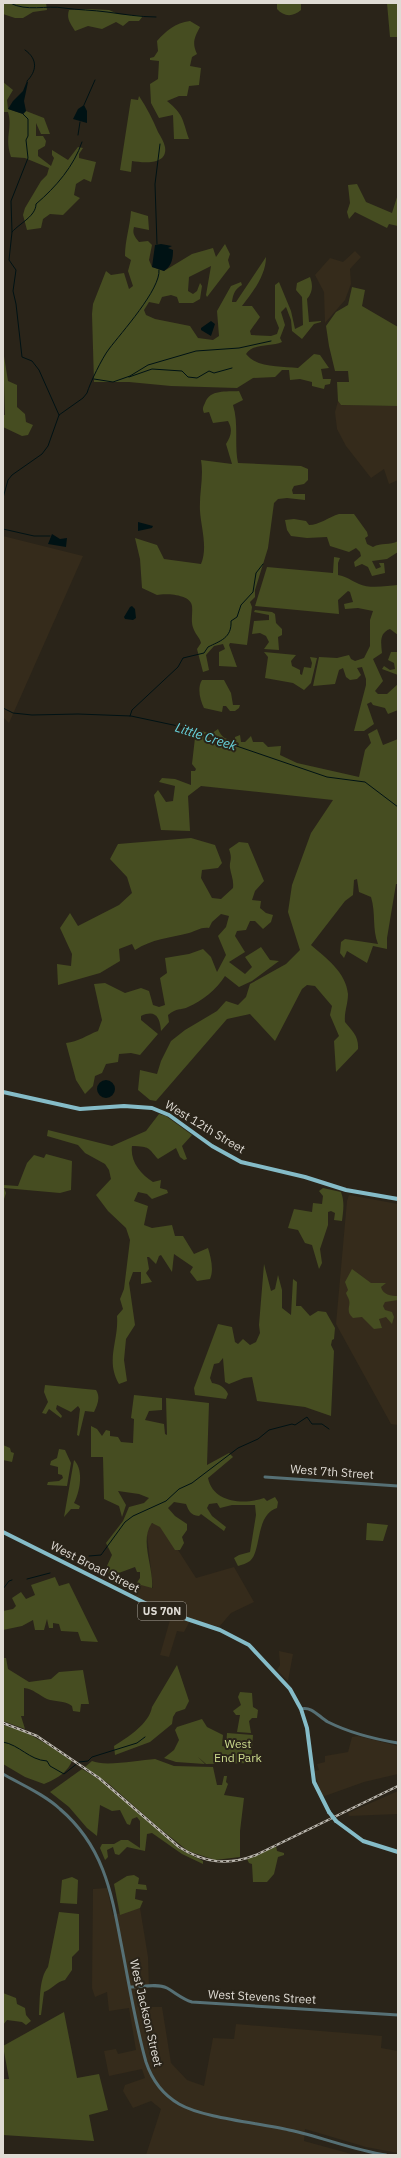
<svg xmlns="http://www.w3.org/2000/svg" width="401" height="2158" font-family="'IBM Plex Sans',sans-serif">
  <rect width="100%" height="100%" fill="#2a2419"/>
  <!-- built -->
  <path fill="#352b1b" d="M355,251L361,257L350,269L351,284L345,300L325,323L324,292L315,275L330,258L343,262Z
    M338,401L341,405L398,406V480L389,484L384,469L371,478L346,446L337,429L335,412Z
    M3,536L83,556L9,723L3,717Z
    M349,1195L398,1204V1425L391,1424L336,1324L347,1201Z
    M160,1522L196,1578L234,1567L254,1602L231,1613L219,1627L191,1619L184,1632L177,1631L169,1657L160,1655L172,1613L135,1596L140,1584L153,1588L146,1525Z
    M279,1651L293,1654L288,1681L277,1670L280,1665Z
    M358,1736L398,1746V1774L364,1782L322,1797L314,1771L319,1770L317,1764L325,1762V1756L348,1752L352,1737Z
    M398,1791V1814L349,1816L348,1813Z
    M107,1888L113,1915L140,1908L148,1957L149,1988L138,1989L135,1993L138,2007H162L171,2063L187,2080L204,2086L213,2038L234,2039L236,2024L382,2036L381,2048L398,2051V2153L366,2147L305,2129L304,2141L355,2155H146L161,2109L151,2101L133,2108L123,2091L125,2085L145,2078L142,2069L109,2076L104,2051L116,2049L118,2054L136,2050L129,2008L109,2011L107,1992L95,1997L92,1988L93,1889Z"/>
  <!-- green -->
  <path fill="#464d21" d="M3,3H46L47,10L33,12L23,18H15L3,14Z
    M277,3H301V10C293,17 284,17 277,9Z
    M387,3H398V37H390Z
    M87,9L109,10L118,14L143,16L139,21H129L123,26L116,22L102,29L88,26L75,31C71,24 66,19 69,10Z
    M190,21L200,27C194,38 192,43 197,54L192,57L190,66L201,68L199,85L189,86L187,96H179L167,101C184,115 182,119 189,139H174L173,115L159,118L151,103L150,84L158,79L159,61L150,60V58L154,57L158,51L157,41C166,31 175,23 190,21Z
    M3,82L13,90L7,100L8,109L23,114L26,111L44,118L50,134H41L36,123V136H43L46,141L45,146L38,150V156L51,166L54,158L52,155V150L68,160L78,147L83,148L79,154V158L96,162L91,182L84,179L76,184L74,195L80,198L63,215L50,214L43,219L41,228L27,230L23,215L25,208L41,181L47,175L49,168L25,158L11,157C4,137 13,129 8,112H3Z
    M139,96C147,108 153,120 158,132C161,137 164,142 165,147C168,165 144,163 132,161L131,172L120,170L131,99L138,100Z
    M357,184L366,202L392,213L398,194V226L389,224L387,228L355,212L349,219L347,212L350,203L348,185Z
    M131,211L148,216L149,230L134,227C132,234 135,237 139,242L148,241L152,245L149,260L152,267L164,271L192,254L213,248L216,257L225,244L230,254L228,260L230,267L207,297L206,295L211,266L189,277L188,291L193,294L197,291L200,283L202,286L200,299L193,303H179L177,297L171,295L162,297L159,304L149,302L144,310L146,315L155,319L190,326L198,338L213,340L219,336L217,311L231,286L241,282L242,285C235,289 233,294 232,302H236L266,257C266,275 253,292 242,306H252L260,317L250,331L251,335L271,336L277,334L279,328L275,318V285L279,282L291,311L295,329L303,325L302,297L296,290L297,283L310,277C313,285 313,292 307,299L309,322L321,321V322L314,324L302,339L292,331L291,320L286,307L281,312L285,325L280,338L282,342C271,347 253,343 246,354C257,368 281,366 298,368L314,354L320,355L329,368L321,369L323,379H331L330,384L325,385L324,389L312,386V382L300,379L290,380L289,370H282L275,377L253,378L237,388L171,386L129,382H94L92,314L93,304L106,271L111,275L124,273L129,289L133,286L128,271L131,260L125,256C125,240 130,227 131,211Z
    M352,287L365,290L362,306L398,327V406L341,405L338,401L337,382H349L348,371H335L329,346L326,326L336,312L348,305Z
    M3,350L8,381L17,385V407L25,414L26,422L33,425L28,435L22,436L3,427V415H5Z
    M239,391L243,400L233,405C239,424 234,444 238,463L301,466L308,469V480L304,484L294,486L292,490L293,494H305V500L287,498L278,499L274,503L268,548L255,590V597L250,602L252,607L247,645L230,643L229,645L237,667L219,666V652L225,649L223,644L214,646L206,655L209,670L203,672L197,649L201,643C200,638 196,635 194,630C190,622 193,614 192,606C191,594 165,593 157,595L142,588L140,559L135,538L157,545L164,559L201,564C208,548 201,527 200,511C199,493 204,477 201,460L232,464L226,444C231,436 233,430 228,421L213,423L209,412L204,413C202,409 203,407 205,403C210,389 226,392 239,391Z
    M339,514H354L367,532L368,536L365,538L367,544L373,547C381,542 390,546 398,541V552L387,559L372,561L376,569L381,567L379,563H384L385,573L372,576L368,567L362,564L355,567L354,562L361,556L360,552L356,548L349,552L330,546L327,537L307,538L291,536L287,530L285,520L294,519L306,521L309,525C319,525 329,517 339,514Z
    M334,557L340,558L338,563V575C348,577 350,580 359,584C369,589 387,586 398,585V635L390,629C379,633 381,643 382,653L373,659L383,681L375,691L378,694H387L398,684V710L388,714L385,708L373,705L371,702L367,704L374,724L364,731H354L366,685V679L362,667L357,668L361,675L357,679L350,680L346,677L343,668L339,670L335,684L313,686L319,657L337,658L349,655L351,659L355,661L364,658L370,646V620L373,611L358,608L345,609L344,604L353,602L350,592L348,591L338,600L339,614L255,606L267,567L333,573Z
    M255,610L272,612L275,614L276,623L282,629V635L278,637L279,650L264,649L269,642L266,636L260,633L252,634L254,621L269,620V615L254,612Z
    M264,652L296,655L291,661L292,666L300,670V674L302,675L304,667L311,668L312,663L310,657L317,658L311,683L304,690L293,683L265,678L268,657Z
    M391,652H398V675L382,669L384,666L390,670L395,669L394,663L388,660Z
    M202,680H224L231,693L233,705H240L239,708L235,711H230L226,706H223L222,712L204,708C200,700 197,688 202,680Z
    M196,729L211,734L218,729C221,737 226,740 235,741V737L240,735L241,742H245L251,736L253,742H263L268,747L281,746L280,755L297,763L359,777L365,750L371,743L368,734L377,729L383,745L398,739V884H396L387,938V949L373,946L367,963L347,951L344,958L340,953L341,942L345,939L378,944C372,929 376,913 371,897L359,892L357,879L354,880L353,895L345,901L311,945C326,958 346,972 348,994C348,1004 344,1012 345,1022C352,1031 359,1036 358,1049L336,1072L334,1041L339,1036L330,1015L332,1006L315,986L307,985L302,989L275,1041L250,1014L227,1019L156,1101L150,1100L138,1090L140,1070L157,1074L161,1061L171,1041L185,1030L217,1011L226,1001L238,1005L246,997L250,984L286,964L300,950L288,912L292,885L311,833L333,800L201,786L188,796L190,831L161,830L154,795L158,790L166,802L173,801L175,786L159,782L162,778L175,779L191,785V771H195L196,769L192,764Z
    M191,838L215,845L222,863L218,868L202,870L201,878L212,898L221,899L233,888C234,880 231,875 230,868C229,861 233,860 229,849L239,842L248,843L264,881L255,891L252,900L261,901L260,908L266,913L273,915L271,922L263,929L255,921H250L246,930L237,931L235,936L245,952L229,962L245,974L252,967L245,957L261,947L270,960L279,961L252,981L239,987L225,976C217,989 202,1001 188,1007C179,1011 178,1007 168,1015L169,1022L161,1031C160,1018 156,1009 141,1016V1020L158,1034L140,1055L131,1053L119,1054L118,1062L106,1064L102,1073L95,1076L93,1086L85,1094L76,1080L66,1043C78,1042 87,1035 98,1031L102,1020L94,984L105,983L125,993L141,988L149,991L153,1005L159,1007L165,1005L160,978L167,973L165,958L189,954L203,949L211,957L217,972L226,955L218,936L226,927L229,916L221,914L212,922L209,928C200,927 197,931 189,933C169,938 152,939 135,950L132,944L119,949L120,961L100,973L58,985L57,964L71,966L72,954L60,928L70,913L78,926L119,905L132,893L127,877L110,859L118,844Z
    M159,1114L166,1116L192,1135L182,1146L187,1159L184,1160L180,1157L176,1148L158,1159C147,1147 151,1147 132,1146C130,1161 140,1174 153,1182L161,1180L160,1188L167,1190L168,1193L152,1199L147,1194L138,1192L134,1201L148,1206L144,1225L152,1228L172,1225L175,1236H183L194,1254L208,1248C211,1258 214,1270 210,1279L197,1281L190,1272L193,1267L174,1254L172,1272L161,1255L159,1256L156,1264L149,1257H147L149,1269L146,1273L152,1282L141,1284V1272H133L129,1283L135,1325L126,1339L124,1360L127,1381L119,1384C105,1360 119,1341 117,1316L123,1309L120,1299L124,1289L130,1240L126,1228L108,1211L96,1195L111,1179L109,1170L105,1164L85,1153L78,1145L47,1136L48,1130L112,1146L146,1131Z
    M46,1154L72,1161L71,1190L60,1193L4,1188L6,1193L3,1202V1185L18,1186L27,1163L34,1155L44,1158Z
    M323,1188L341,1192C345,1202 343,1212 342,1221L334,1220L335,1213L331,1211L328,1212V1225L320,1249L322,1263L319,1269L312,1245L305,1243L298,1230L288,1228L294,1209L312,1212L313,1203L322,1204L323,1196L319,1191Z
    M264,1264L271,1291L275,1289L278,1275L282,1290V1308L291,1315L293,1279L297,1282L296,1306H301L310,1316L318,1311L326,1312L335,1328L334,1339L332,1340L331,1345L334,1351L331,1416L305,1407L257,1401L252,1377L244,1378L229,1384L225,1382L223,1358L219,1363L214,1364L210,1378L212,1383C219,1384 225,1387 228,1394L226,1399L195,1395L194,1388L218,1324L232,1327L235,1342L238,1344L243,1339L250,1345L256,1342L260,1333L259,1325Z
    M352,1269L371,1283H386L381,1287C383,1295 391,1296 398,1296V1300L385,1302L383,1306L385,1310L392,1312L394,1317L392,1324L386,1317L379,1319L382,1328L374,1329L362,1317L353,1318C345,1311 351,1306 349,1300C348,1297 347,1296 346,1293L348,1290L345,1282Z
    M45,1385L96,1390C101,1398 97,1405 94,1412L85,1411L79,1436L77,1435L80,1409L78,1406L71,1412L57,1405L56,1409L62,1416L61,1418L49,1409L46,1414L42,1413L48,1402L44,1392Z
    M134,1395L162,1398V1410L149,1411L145,1420L164,1424L165,1434L167,1435L166,1398L209,1403L207,1465L229,1453L233,1457L208,1478C213,1503 244,1505 264,1498L267,1501L275,1497L278,1502L277,1508C255,1515 262,1550 250,1561C247,1563 242,1565 238,1566L234,1558L239,1555L250,1552L256,1515L255,1505H232L220,1508L217,1503L209,1504L207,1508L212,1516L226,1527L224,1531L201,1514L199,1516C190,1515 189,1511 186,1504L174,1502L168,1508L175,1516L187,1524V1530L182,1537L184,1543L180,1550H175L160,1527L152,1523C139,1540 154,1568 152,1588L141,1585L135,1593L134,1587L140,1578V1572H137L135,1567L116,1574L121,1586L114,1583L106,1568L112,1555L106,1543L123,1521L129,1507L144,1503L149,1498L139,1494L118,1491L126,1505L122,1517L119,1506L104,1499L103,1457H91V1426L97,1429L102,1436L106,1430L110,1431V1436L118,1437L121,1442L133,1443L134,1419L131,1418Z
    M3,1445L10,1448L11,1452L14,1453L12,1462L3,1460Z
    M59,1449L65,1450L71,1463L67,1486L47,1485L48,1482L59,1481L63,1478L62,1475L58,1474V1467L50,1465L51,1461L57,1458Z
    M74,1460C84,1470 80,1491 74,1503L80,1506L79,1509H71L64,1517Z
    M367,1523L388,1525L383,1541L366,1540Z
    M55,1577L59,1586L69,1583L98,1642L81,1641L78,1632L61,1631L59,1624L53,1623V1628H49L47,1619L44,1630H35L33,1620L22,1626L3,1630V1611L13,1609L16,1606L12,1598L21,1592L26,1599L35,1595L31,1585Z
    M3,1658H6L8,1669L29,1682L51,1679L59,1672L83,1670L89,1704H81L80,1712L73,1711L72,1706C64,1700 55,1702 47,1699C39,1695 33,1689 24,1688V1716H21L25,1729L3,1721Z
    M177,1665L189,1701L185,1709L176,1712L173,1717L172,1724L150,1742L115,1755L114,1746C128,1737 149,1724 152,1707Z
    M240,1692L252,1693L253,1707L258,1710L257,1718H252L249,1721L251,1733L237,1732L240,1715H236L233,1711L241,1705L238,1697Z
    M202,1719L207,1727L223,1735L222,1746L226,1747L227,1733L253,1735L251,1763L206,1764L198,1757L205,1764L176,1762L164,1758L174,1750L179,1740L175,1730L177,1727Z
    M3,1725C29,1731 50,1746 72,1761C67,1773 56,1779 44,1784L25,1777L3,1764Z
    M155,1759L174,1766L213,1767L217,1785H222L224,1776H227L226,1782L228,1784L224,1795L244,1798L240,1831V1857L215,1860L188,1851L158,1827L109,1784L85,1767L92,1761C105,1767 139,1760 155,1759Z
    M82,1769L104,1782L180,1849L203,1861V1864L182,1854L152,1833L147,1834L145,1851L127,1847L119,1855L115,1854L113,1847L107,1850L108,1857L105,1860L100,1848L102,1844H114L121,1840H128L140,1848V1821L137,1817L132,1819L130,1825L127,1824L120,1810L112,1811L100,1805L97,1836L87,1828L69,1807L50,1792Z
    M276,1846L277,1851L284,1853V1855L278,1857L274,1874L267,1882H253L252,1864L249,1863L247,1859Z
    M134,1875L139,1878L138,1884L146,1885L147,1890L136,1889L135,1899L143,1901L140,1908L120,1915L114,1884L127,1876Z
    M72,1877L78,1880L77,1904L60,1903L62,1880Z
    M59,1912L79,1914V1950L72,1957V1970L65,1980C56,1982 52,1989 44,1992L41,2015H39C40,2001 39,1978 48,1967Z
    M3,1993L16,1998L17,2004L25,2008L26,2015L31,2021L26,2025L22,2022L7,2020L3,2025Z
    M64,2012L77,2078L99,2074L108,2110L89,2115L94,2141L3,2135V2079H9L3,2046Z"/>
  <!-- water -->
  <path fill="#001214" d="M27,81L28,82L24,101L26,111L23,114L8,109L13,101L23,91Z
    M84,105L87,111V123L73,119L78,109Z
    M161,244L172,246L168,248L173,250C173,258 172,266 164,271L152,267L155,245Z
    M211,321L215,324L211,336L201,330V328Z
    M138,522L153,526L152,528L138,531Z
    M52,534L60,539L67,538L66,547L48,544Z
    M132,606L135,609L136,618L133,620L125,619L124,617L130,607Z
    M97 1089a9 9 0 1 1 18 0a9 9 0 1 1-18 0Z"/>
  <g fill="none" stroke-linecap="round" stroke-linejoin="round">
    <!-- stream -->
    <path stroke="#001214" stroke-width="1" d="M10,3C27,12 46,5 64,8C78,10 93,10 107,12C123,14 139,17 156,17
      M25,50C38,59 37,71 27,81
      M84,105L95,80
      M23,114L28,119V136L26,140L28,158L11,201L12,232L9,260L16,270L13,291L16,304L22,357L32,361L39,370L59,415
      M78,135L80,122
      M12,232C20,223 36,216 36,204C56,187 74,166 82,142
      M157,244L155,184L160,144
      M129,377L152,369L182,371L188,377L197,378L209,371L214,373L232,368
      M94,379L113,382L130,376L148,365L196,351L239,348L271,341
      M3,498L8,480L12,475L42,454L48,446L59,415L83,398L87,393C90,383 102,358 109,349C121,333 161,289 159,270
      M3,529L34,536H50
      M3,708L13,713L32,715L78,714L131,716L178,726L327,777L365,782L398,807
      M130,716L132,710L178,667L183,658L204,653L208,647C220,641 232,638 231,621L237,617L241,605L253,592L256,573L263,564
      M89,1556L101,1555L125,1522L133,1516L166,1501L179,1489L192,1483L238,1448L258,1439L269,1430L292,1424L295,1425L307,1417L312,1424H322L329,1429
      M61,1558L73,1557
      M27,1579L50,1573
      M3,1589L9,1581L12,1580
      M3,1742C20,1745 29,1760 47,1761L50,1766L64,1774L79,1762L88,1761L92,1757L137,1743L145,1737"/>
    <!-- minor -->
    <path stroke="#567075" stroke-width="3" d="M265,1477L398,1486
      M301,1709C312,1706 319,1717 328,1722C350,1733 374,1739 398,1743
      M3,1774C22,1785 44,1794 60,1809C103,1846 111,1890 121,1943C129,1983 135,2023 146,2062C152,2080 162,2094 179,2104C203,2118 259,2123 289,2130C322,2137 353,2150 386,2155
      M130,1987C142,1987 157,1983 167,1988C176,1993 182,1999 192,2002L398,2015"/>
    <!-- major -->
    <path stroke="#85bcc8" stroke-width="4" d="M3,1092L80,1109L124,1106L152,1108L169,1115L212,1146L241,1162L305,1177L346,1190L398,1199
      M3,1532L157,1609L220,1630L249,1645L290,1689L301,1709L307,1728L314,1782L329,1812
      M336,1821L363,1841L398,1852"/>
    <!-- rail casing -->
    <g stroke="#bab6ae" stroke-width="2.5">
      <path id="rail" d="M3,1723L37,1736L99,1778L179,1847C204,1863 228,1866 256,1855L398,1786"/>
    </g>
    <!-- rail -->
    <use href="#rail" stroke="#2a2419" stroke-width="1" stroke-dasharray="3" stroke-linecap="butt"/>
    <!-- major-bridge -->
    <path stroke="#85bcc8" stroke-width="4" d="M329,1812L336,1821"/>
  </g>
  <g text-anchor="middle" stroke-width="4" stroke-linejoin="round" paint-order="stroke">
    <!-- shield labels -->
    <rect fill="#2a2419" stroke="#a9a49c" stroke-width="1" x="138" y="1602" width="48" height="18" rx="3"/>
    <g font-size="11" font-weight="bold" fill="#dfdbd4">
      <text x="162" y="1615">US 70N</text>
    </g>
    <!-- street labels -->
    <g font-size="12" fill="#dfdbd4" stroke="#2a2419">
      <text transform="translate(205 1127) rotate(31)" y="4">West 12th Street</text>
      <text transform="translate(332 1472) rotate(4)" y="4">West 7th Street</text>
      <text transform="translate(95 1567) rotate(27)" y="4">West Broad Street</text>
      <text transform="translate(262 1997) rotate(3)" y="4">West Stevens Street</text>
      <text transform="translate(146 2013) rotate(77)" y="4">West Jackson Street</text>
    </g>
    <!-- park labels -->
    <g font-size="12" fill="#ccdb8e" stroke="#2a2419">
      <text x="238" y="1748">West<tspan x="238" dy="14">End Park</tspan></text>
    </g>
    <!-- water labels -->
    <g font-size="13" font-style="italic" fill="#67d3dd" stroke="#2a2419">
      <text transform="translate(206 736) rotate(18)" y="5">Little Creek</text>
    </g>
  </g>
  <!-- border -->
  <rect width="401" height="2158" fill="none" stroke="#dfdbd4" stroke-width="8"/>
</svg>
